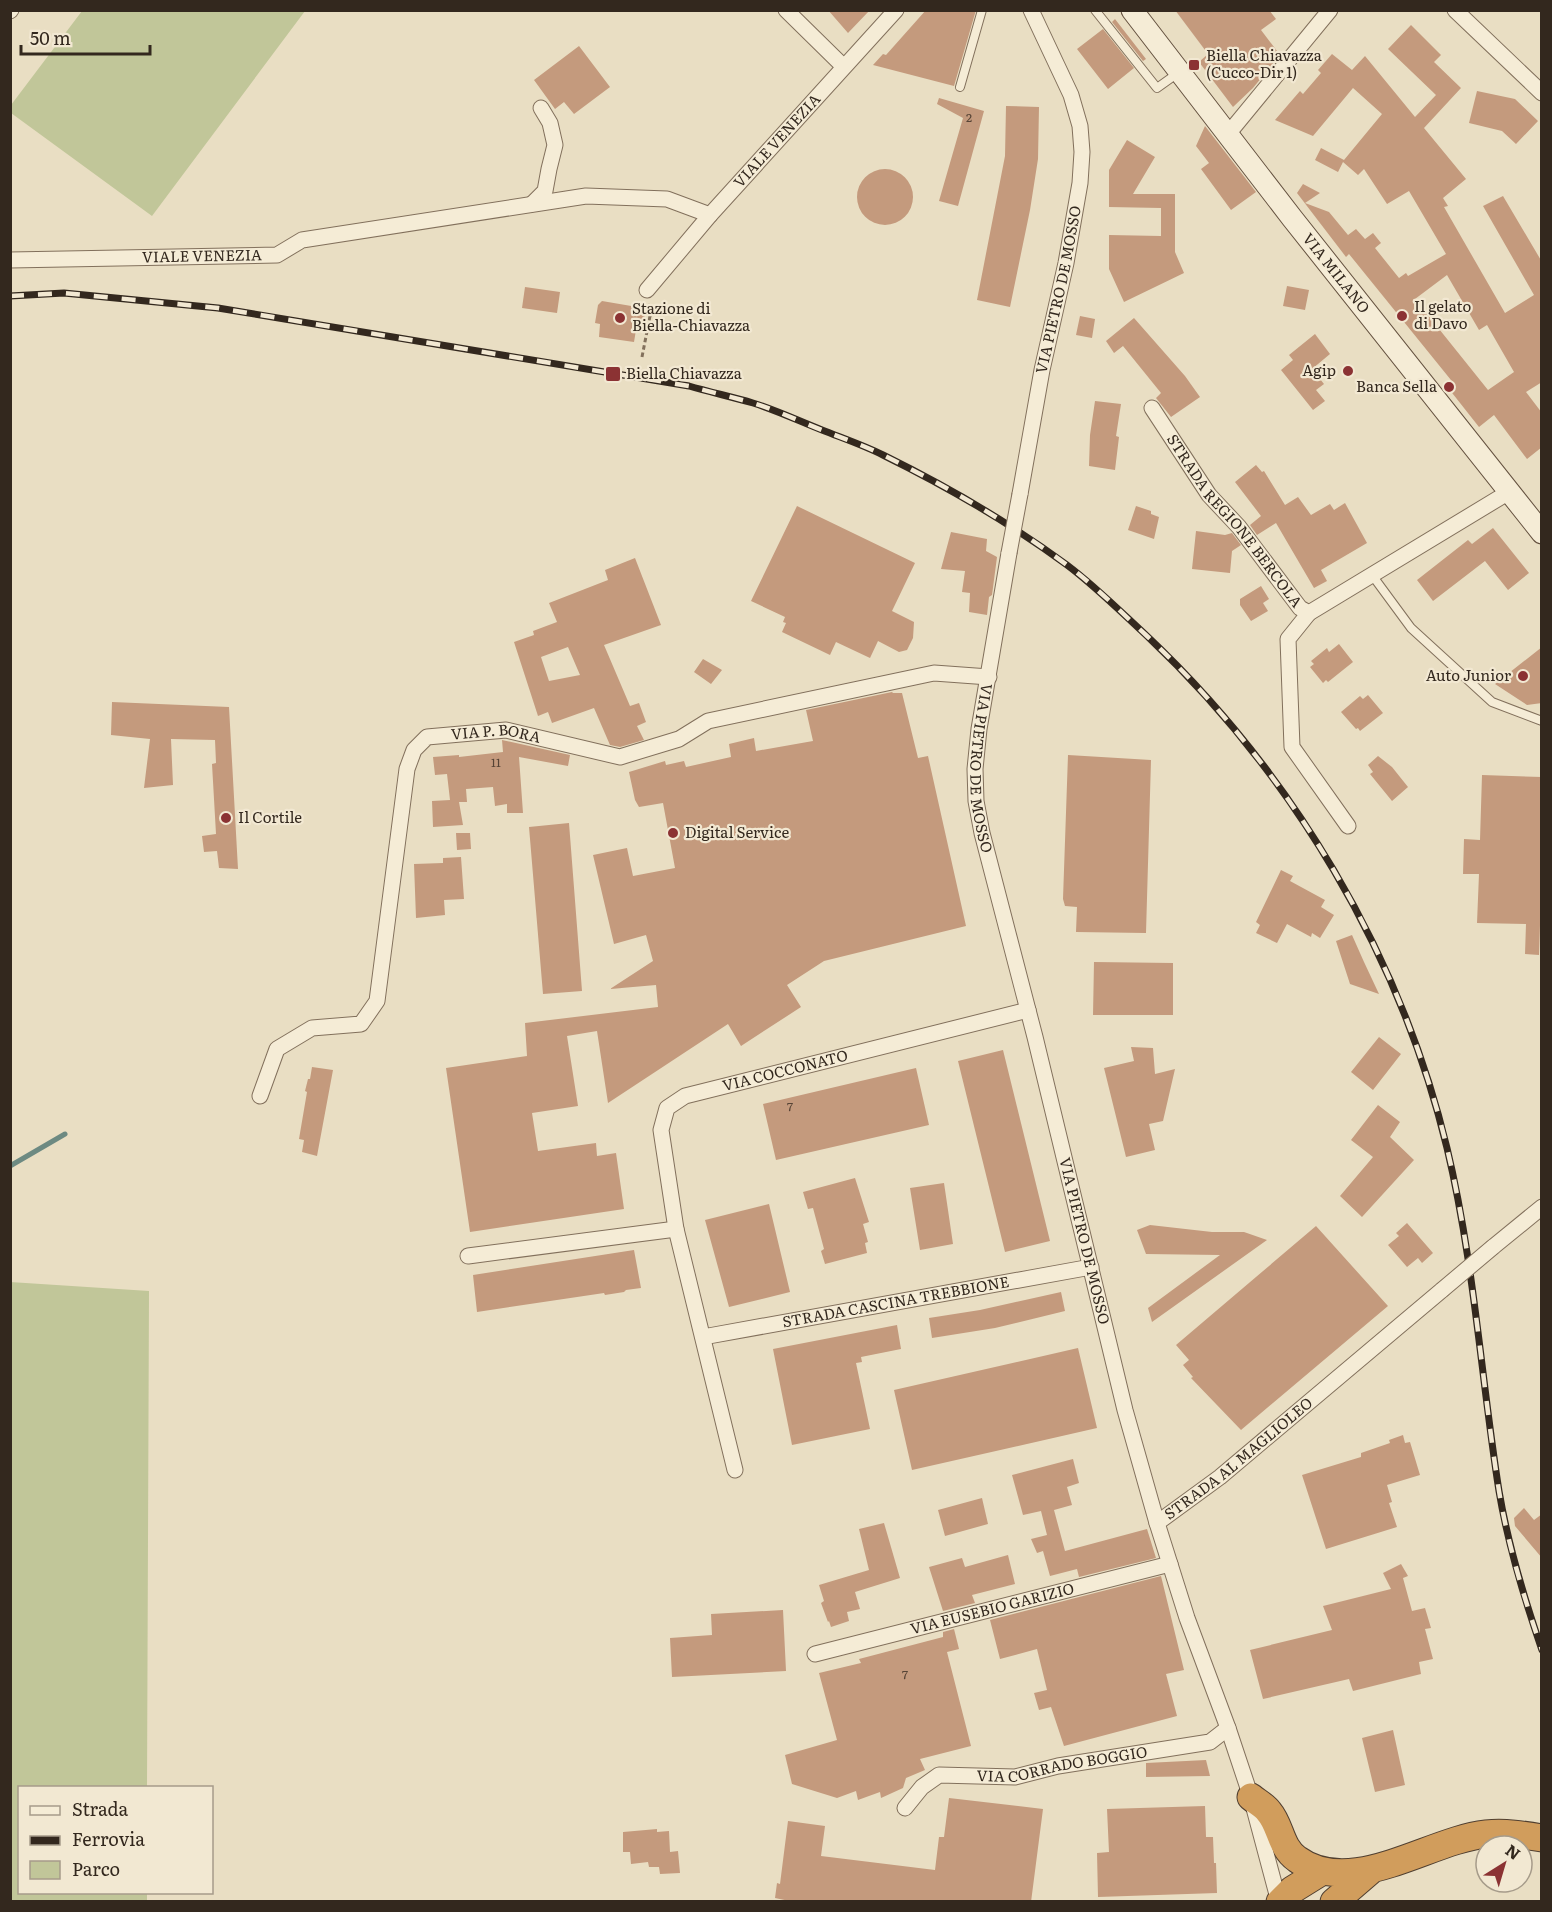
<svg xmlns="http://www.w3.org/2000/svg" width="1552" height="1912" font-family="Literata,serif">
  <rect width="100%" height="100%" fill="#e9dec3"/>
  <!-- green -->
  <path fill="#c1c699" d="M82,11V10L305,11L152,216L11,113V105Z
    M10,1282L149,1291L147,1787L20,1788V1892L147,1893V1901H11Z"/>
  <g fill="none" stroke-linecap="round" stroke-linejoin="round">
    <!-- stream -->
    <path stroke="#6d8a82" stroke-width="5" d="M10,1166L65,1134"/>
  </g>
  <!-- building -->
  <path fill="#c49a7d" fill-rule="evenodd" d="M828,10H870L848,33Z
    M926,10H976L954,86L873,65L883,54L886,55Z
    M1175,10H1269L1276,19L1261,30L1280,55L1253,88L1233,107L1199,62L1208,54Z
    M1115,19L1146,59L1143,61L1112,22Z
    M1411,25L1441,55L1434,62L1461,88L1424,128L1466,179L1443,198L1448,206L1444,207L1505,313L1534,295L1483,206L1503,196L1542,262V382L1526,392L1542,413V447L1527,459L1494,415L1479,427L1449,389L1455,385L1349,254L1346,257L1297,193L1303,184L1320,193L1305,203L1329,212L1348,235L1356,229L1365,239L1373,233L1381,243L1375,248L1399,278L1406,273L1408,276L1446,254L1409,191L1387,204L1364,169L1358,175L1343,162L1338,172L1315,160L1321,148L1344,160L1382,114L1353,88L1313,136L1275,120L1300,91L1303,94L1321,73L1318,70L1332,54L1352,70L1365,56L1415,117L1436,95L1388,49ZM1447,275L1479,330L1487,325L1514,372L1488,390L1415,299Z
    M1103,29L1134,68L1108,89L1077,49Z
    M579,46L610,87L574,114L564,102L555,109L534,80Z
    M1477,91L1515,99L1538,121L1516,144L1502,131L1469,123Z
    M939,98L984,111L958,206L939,201L963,118L937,104Z
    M1006,106L1039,107L1038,159L1030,210L1010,307L977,300L1005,156Z
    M1205,126L1256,192L1231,210L1201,169L1209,163L1196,146Z
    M1127,140L1155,157L1133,194H1175V252L1184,273L1124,302L1109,269V235L1161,236V208L1109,207V170Z
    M857 197a28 28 0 1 1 56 0a28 28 0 1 1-56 0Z
    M1287,286L1309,290L1305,310L1283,306Z
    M525,287L560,292L557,313L522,308Z
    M602,301L643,308L645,313L643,331L636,330L634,342L599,337L600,324L595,323L598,305Z
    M1080,316L1095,319L1092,338L1076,335Z
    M1134,318L1185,376L1200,397L1171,417L1156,398L1161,393L1123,346L1114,353L1106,341Z
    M1315,334L1330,354L1312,369L1324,384L1316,390L1325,401L1313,410L1281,370L1293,360L1289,355Z
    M1095,401L1121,404L1116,436L1119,437L1115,470L1089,466L1090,435Z
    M1256,465L1262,472L1264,471L1285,505L1298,497L1311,515L1330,504L1334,510L1345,503L1367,543L1321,570L1327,581L1314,588L1276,523L1257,535L1250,525L1261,516L1235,482Z
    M797,506L915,563L892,611L914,622L913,638L907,650L899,652L878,641L870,658L836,642L830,655L782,632L786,623L783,622L785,617L751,601Z
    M1136,506L1151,511V514L1159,517L1154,539L1128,530Z
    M1493,528L1529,573L1508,590L1485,561L1433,601L1417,580L1468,540L1472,544Z
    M1196,531L1225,535L1232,533L1241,545L1232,551L1230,573L1192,569Z
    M951,532L987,539L986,551L997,557L992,595L989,597L987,615L969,612L970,593L962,592L965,571L941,569Z
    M635,558L661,625L604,645L630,706L639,703L646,722L637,726L644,740L620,747L610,745L594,708L552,723L548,712L538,716L514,642L534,635L533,631L557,622L549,603L608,580L605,570ZM568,647L580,675L549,681L541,657Z
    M1261,586L1269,599L1263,603L1268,611L1251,621L1240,605V599Z
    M1339,644L1353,662L1328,682L1326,680L1323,683L1310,667L1314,664L1311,661L1327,648L1329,652Z
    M1542,647V703L1527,705L1495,684Z
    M703,659L722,670L711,684L694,672Z
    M892,692L893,693H902L918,758L928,756L966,926L824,961L787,985L801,1007L741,1046L728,1024L608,1103L597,1031L567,1036L578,1106L532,1113L538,1151L596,1143L597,1156L616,1153L624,1209L470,1232L446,1068L527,1056L525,1023L658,1007L656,985L610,989L653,961L646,935L614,944L593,855L627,848L633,876L675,868L663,803L639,807L635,800L629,772L665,761L666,765L684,761L686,767L731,757L729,744L754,738L756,751L813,741L806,710Z
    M1368,695L1383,713L1360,731L1358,728L1356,729L1341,712L1360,696L1363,699Z
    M112,702L229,707L238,869L219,868L217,851L204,852L202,836L216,834L212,764L216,763L215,740L171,739L173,785L144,788L150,739L111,735Z
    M502,740L570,755L568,766L519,757L523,813H507V804L495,806L493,787L466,789L467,802H459L463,825L433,827L432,801L450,800L447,774L435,775L433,757L459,755V757L503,752Z
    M1068,755L1151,760L1146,933L1076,932L1077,907L1065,906L1063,899Z
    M1378,756L1392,767L1408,787L1392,801L1370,774L1373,772L1368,765Z
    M1482,775L1542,777V925H1540L1539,955L1525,954L1526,924L1477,923L1479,874H1463L1464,839L1480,840Z
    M569,823L582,991L543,994L529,827Z
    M456,833H470L471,849L457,850Z
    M461,857L464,899L444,900L445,915L416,918L414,864L443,863V858Z
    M1281,870L1293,876L1290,881L1325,900L1321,907L1334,915L1320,938L1312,933L1311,937L1287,924L1277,943L1256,933L1260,925L1256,922Z
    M1352,935L1364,962L1379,994L1350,984L1336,941Z
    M1094,962L1173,963V1015H1093Z
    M1379,1037L1401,1054L1373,1090L1351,1072Z
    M1131,1047L1153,1048L1155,1074L1175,1069L1163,1121L1149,1124L1155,1150L1126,1157L1104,1068L1134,1061Z
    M1003,1050L1050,1241L1005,1252L958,1061Z
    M312,1067L333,1070L317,1156L302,1152L304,1140L299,1139L307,1092L305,1091L308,1079H310Z
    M916,1068L929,1125L776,1160L763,1104Z
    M1378,1105L1400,1122L1390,1137L1414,1160L1362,1217L1340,1196L1373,1157L1351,1140Z
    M855,1178L869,1222L863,1224L868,1242L865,1243L867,1253L825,1264L821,1251L824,1249L813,1208L808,1209L803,1192Z
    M944,1183L953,1244L920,1250L910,1188Z
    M769,1204L790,1292L729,1307L705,1220Z
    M1407,1223L1433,1253L1422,1263L1418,1258L1407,1267L1388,1245L1399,1236L1396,1233Z
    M1150,1225L1212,1232H1244L1267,1240L1152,1322L1148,1308L1220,1255L1146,1254L1137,1230Z
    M1316,1226L1388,1306L1241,1430L1191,1378L1193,1377L1183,1365L1189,1360L1176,1345Z
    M634,1250L641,1288L626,1290L624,1292L605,1295L604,1293L477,1312L473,1275Z
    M1061,1292L1065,1311L995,1328L932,1338L929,1318L980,1310Z
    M897,1325L901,1349L861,1357L862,1362L856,1363L870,1429L792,1445L773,1349Z
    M1078,1348L1097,1428L912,1470L894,1390Z
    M1403,1435L1405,1443L1410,1442L1420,1475L1387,1485L1392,1502L1389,1503L1397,1527L1326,1549L1302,1475L1361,1457V1453L1390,1443L1389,1440Z
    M1073,1459L1079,1483L1067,1487L1072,1505L1054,1510L1065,1551L1147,1529L1156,1558L1079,1577L1077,1569L1050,1576L1043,1551L1037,1553L1031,1539L1047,1535L1041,1511L1023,1515L1012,1475Z
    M982,1498L988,1524L945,1536L938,1510Z
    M1524,1508L1534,1520L1542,1514V1558L1515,1526L1514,1518Z
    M884,1523L900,1578L855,1592L860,1609L847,1612L849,1621L831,1627L829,1621L828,1622L821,1603L824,1601L819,1585L869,1570L859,1529Z
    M1008,1555L1015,1584L972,1595L975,1603L943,1611L929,1567L962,1558L965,1567Z
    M1401,1564L1408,1576L1403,1578L1412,1611L1425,1608L1431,1628L1425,1629L1433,1659L1419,1662L1421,1674L1353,1691L1349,1679L1263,1699L1250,1650L1332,1630L1323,1606L1391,1589L1383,1573Z
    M1161,1576L1184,1670L1166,1674L1177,1716L1064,1746L1051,1707L1039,1710L1034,1693L1047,1690L1037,1649L1000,1659L990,1620Z
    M783,1610L786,1671L672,1677L670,1638L712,1635L711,1614Z
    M954,1629L959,1649L947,1652L971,1746L920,1759L925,1770L906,1778L903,1788L881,1798L880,1792L858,1800L856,1791L837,1798L792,1784L785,1755L837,1740L819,1673L861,1663L859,1659L943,1637V1632Z
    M1393,1730L1405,1785L1375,1792L1362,1738Z
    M1206,1760L1210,1776L1146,1777V1763Z
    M949,1798L1043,1809L1031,1902H794L775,1898L777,1883L780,1884L788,1821L825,1826L821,1856L935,1870L939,1837H944Z
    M1205,1806L1206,1837H1213L1214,1863H1216L1217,1893L1098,1897L1097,1853L1109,1852L1107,1809Z
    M657,1829V1832L669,1831L670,1852L678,1851L680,1873L660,1874L659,1867H649L648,1862L631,1864L630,1852H623V1832Z"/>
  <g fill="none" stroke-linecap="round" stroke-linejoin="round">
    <!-- lane casing -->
    <g stroke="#82705c" stroke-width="10">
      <path id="lane" d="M1095,10L1157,88L1178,73
        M960,87L982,10
        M1372,575L1411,628L1492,702L1542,721"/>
    </g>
    <!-- street casing -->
    <g stroke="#82705c" stroke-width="17">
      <g id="street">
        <path d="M786,10L843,66"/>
        <path d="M1455,10L1542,93"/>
        <path d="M10,11L11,10"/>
        <path d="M1228,134L1330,10"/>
        <path d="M532,204L545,191L549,169L555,145L550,123L541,108"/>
        <path id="s1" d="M10,260L277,255L302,240L586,196L667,199L710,215"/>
        <path id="s2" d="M647,290L710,215L896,10"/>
        <path id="s3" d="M1152,408L1209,495L1239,527L1300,608L1309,613L1509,492"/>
        <path id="s4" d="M1020,494L1042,370L1066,263L1080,183L1082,152L1080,126L1071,95L1031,10"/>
        <path id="s5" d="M1009,553L979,729L975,769L976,801L982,833L1035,1037L1125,1410L1157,1523L1187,1618L1228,1728L1251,1797L1279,1902"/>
        <path d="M1309,613L1288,639L1292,747L1348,826"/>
        <path id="s6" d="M260,1096L277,1049L312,1028L361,1024L377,1001L407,769L414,750L427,737L506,730L620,757L679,739L708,721L934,673L989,677"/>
        <path d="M1493,1247L1542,1207"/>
        <path d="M468,1256L676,1229"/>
        <path id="s7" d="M703,1337L1091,1267"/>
        <path id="s8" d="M735,1470L676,1229L661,1130L667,1108L685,1096L1028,1010"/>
        <path id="s9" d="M1157,1523L1220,1477L1442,1290"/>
        <path id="s10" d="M815,1654L1170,1564"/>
        <path id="s11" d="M905,1808L922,1787L939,1775L1015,1777L1058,1766L1210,1742L1228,1728"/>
      </g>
    </g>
    <!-- secondary casing -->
    <g stroke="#64513f" stroke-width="23">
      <g id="secondary">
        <path id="s12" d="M1132,10L1292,218L1542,533"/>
      </g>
    </g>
    <!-- highway casing -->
    <g stroke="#503f30" stroke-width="29">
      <path id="highway" d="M1251,1797C1257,1802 1265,1806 1269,1812C1281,1826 1280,1847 1297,1859C1351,1899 1429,1840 1486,1834C1505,1832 1524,1835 1542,1838
        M1280,1902L1292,1890L1321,1872
        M1334,1902L1370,1871"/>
    </g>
    <!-- path -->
    <path stroke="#82705c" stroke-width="3" stroke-dasharray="4.5 3" stroke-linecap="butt" d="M642,357L650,316L648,304"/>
    <!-- lane -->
    <use href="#lane" stroke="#f5ecd6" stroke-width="8"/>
    <!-- street -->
    <use href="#street" stroke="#f5ecd6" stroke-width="15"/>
    <!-- secondary -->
    <use href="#secondary" stroke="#f5ecd6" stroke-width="21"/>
    <!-- highway -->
    <use href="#highway" stroke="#d19d5c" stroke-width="27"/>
    <!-- rail casing -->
    <g stroke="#33281e" stroke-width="7">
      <path id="rail" d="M10,296L64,293L218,308L689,386C710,392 732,397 753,403C776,410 799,421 822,430C842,438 863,445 883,455C946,486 1010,523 1067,565C1095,586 1121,612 1147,636C1292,773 1400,953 1447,1148C1474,1261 1481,1377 1499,1491C1508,1545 1524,1598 1542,1650"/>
    </g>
    <!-- rail -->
    <use href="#rail" stroke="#f2e8d2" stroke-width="4.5" stroke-dasharray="14" stroke-linecap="butt"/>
    <!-- street-bridge casing -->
    <g stroke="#82705c" stroke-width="17" stroke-linecap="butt">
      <path id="street-bridge" d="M1009,553L1020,494
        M1442,1290L1493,1247"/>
    </g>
    <!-- street-bridge -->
    <use href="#street-bridge" stroke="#f5ecd6" stroke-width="15"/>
  </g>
  <!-- markers -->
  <g fill="#8b3233" stroke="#f2e8d2" stroke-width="2">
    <rect x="1188" y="59" width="12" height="12" rx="3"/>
    <circle cx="1402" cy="316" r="6"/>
    <circle cx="620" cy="318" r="6"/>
    <circle cx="1348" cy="371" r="6"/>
    <rect x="605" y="366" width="16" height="16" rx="3"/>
    <circle cx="1449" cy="387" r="6"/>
    <circle cx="1523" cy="676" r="6"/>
    <circle cx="226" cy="818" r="6"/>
    <circle cx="673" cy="833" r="6"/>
  </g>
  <g text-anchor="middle" stroke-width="4.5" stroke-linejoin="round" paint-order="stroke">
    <!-- number labels -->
    <g font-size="12" fill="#574436">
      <text x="969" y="122">2</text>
      <text x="496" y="767">11</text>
      <text x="790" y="1111">7</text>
      <text x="905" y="1679">7</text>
    </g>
    <!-- poi labels -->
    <g font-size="15" fill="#33281e" stroke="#f2e8d2" text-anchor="start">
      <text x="1206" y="61">Biella Chiavazza<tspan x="1206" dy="17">(Cucco-Dir 1)</tspan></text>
      <text x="1414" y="312">Il gelato<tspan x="1414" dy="17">di Davo</tspan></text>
      <text x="632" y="314">Stazione di<tspan x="632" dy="17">Biella-Chiavazza</tspan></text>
      <text x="1336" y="376" text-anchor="end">Agip</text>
      <text x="626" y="379">Biella Chiavazza</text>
      <text x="1437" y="392" text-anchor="end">Banca Sella</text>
      <text x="1511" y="681" text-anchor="end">Auto Junior</text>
      <text x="238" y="823">Il Cortile</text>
      <text x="685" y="838">Digital Service</text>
    </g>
    <!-- street labels -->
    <g font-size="15" fill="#33281e" stroke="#f2e8d2">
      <text dy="5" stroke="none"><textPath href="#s2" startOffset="198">VIALE VENEZIA</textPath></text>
      <text dy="5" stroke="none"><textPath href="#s1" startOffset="192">VIALE VENEZIA</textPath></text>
      <text dy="5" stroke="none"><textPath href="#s12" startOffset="333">VIA MILANO</textPath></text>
      <text dy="5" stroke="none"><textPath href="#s4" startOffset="208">VIA PIETRO DE MOSSO</textPath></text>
      <text dy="5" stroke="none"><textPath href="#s3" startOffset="140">STRADA REGIONE BERCOLA</textPath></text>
      <text dy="5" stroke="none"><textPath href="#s6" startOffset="510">VIA P. BORA</textPath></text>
      <text dy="5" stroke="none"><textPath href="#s5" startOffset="218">VIA PIETRO DE MOSSO</textPath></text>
      <text dy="5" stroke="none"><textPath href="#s8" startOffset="496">VIA COCCONATO</textPath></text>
      <text dy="5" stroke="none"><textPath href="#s5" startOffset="704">VIA PIETRO DE MOSSO</textPath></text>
      <text dy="5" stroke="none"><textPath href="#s7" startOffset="196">STRADA CASCINA TREBBIONE</textPath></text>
      <text dy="5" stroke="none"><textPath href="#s9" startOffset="104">STRADA AL MAGLIOLEO</textPath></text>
      <text dy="5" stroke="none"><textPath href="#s10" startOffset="183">VIA EUSEBIO GARIZIO</textPath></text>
      <text dy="5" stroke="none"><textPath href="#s11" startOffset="172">VIA CORRADO BOGGIO</textPath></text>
    </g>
  </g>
  <!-- border -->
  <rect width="1552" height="1912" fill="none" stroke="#33281e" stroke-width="24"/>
  <!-- legend -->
  <rect x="18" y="1786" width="195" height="108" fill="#f2e8d2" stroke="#a69b8a" stroke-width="1.5"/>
  <rect x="30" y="1806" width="30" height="9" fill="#f5ecd6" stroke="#a69b8a" stroke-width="1.5"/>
  <text x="72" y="1816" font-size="18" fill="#33281e">Strada</text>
  <rect x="30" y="1836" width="30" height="9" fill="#33281e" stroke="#a69b8a" stroke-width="1.5"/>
  <text x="72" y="1846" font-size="18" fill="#33281e">Ferrovia</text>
  <rect x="30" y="1861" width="30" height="18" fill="#c1c699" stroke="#a69b8a" stroke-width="1.5"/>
  <text x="72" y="1876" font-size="18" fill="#33281e">Parco</text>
  <!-- north arrow -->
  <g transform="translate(1504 1864) rotate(37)"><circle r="28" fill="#f2e8d2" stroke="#a69b8a" stroke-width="1.5"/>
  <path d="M0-4.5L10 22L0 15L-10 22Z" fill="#8b3233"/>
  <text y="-9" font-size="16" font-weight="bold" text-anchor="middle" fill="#33281e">N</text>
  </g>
  <!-- scale -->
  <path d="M21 45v9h129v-9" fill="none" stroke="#33281e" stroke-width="3"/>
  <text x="30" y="45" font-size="18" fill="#33281e" stroke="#f2e8d2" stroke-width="4.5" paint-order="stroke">50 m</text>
</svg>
